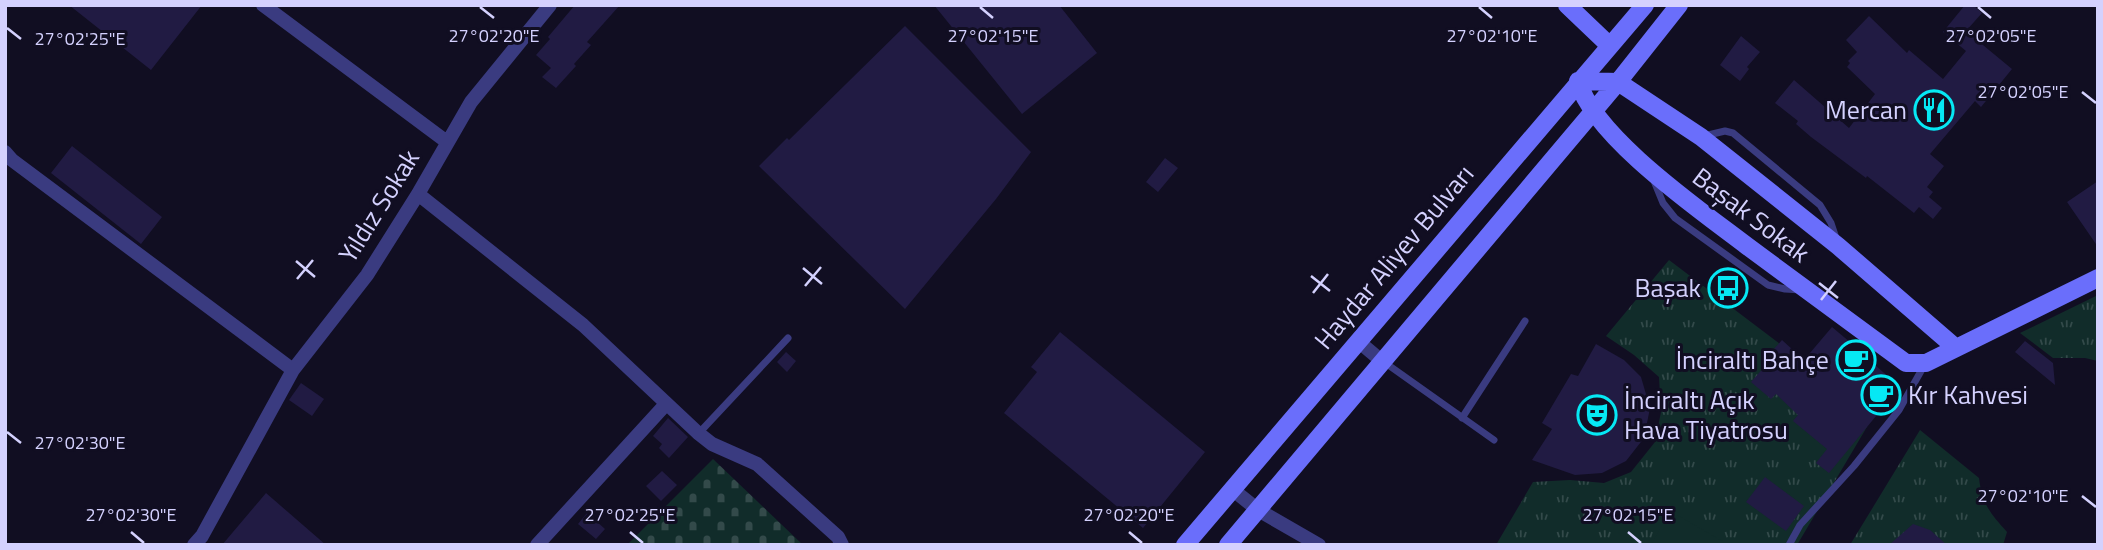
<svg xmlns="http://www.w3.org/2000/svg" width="2103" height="550" font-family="'Titillium Web',sans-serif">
  <defs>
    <pattern id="grass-tufts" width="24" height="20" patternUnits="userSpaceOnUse" patternTransform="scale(1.75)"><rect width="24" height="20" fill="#112c2a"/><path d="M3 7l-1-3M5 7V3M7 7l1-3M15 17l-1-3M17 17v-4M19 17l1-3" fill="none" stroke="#334a4a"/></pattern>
    <pattern id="cemetery-stones" width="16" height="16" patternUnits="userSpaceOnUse" patternTransform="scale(1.75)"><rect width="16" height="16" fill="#112c2a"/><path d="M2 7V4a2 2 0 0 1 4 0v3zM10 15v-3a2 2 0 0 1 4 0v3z" fill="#334a4a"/></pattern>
  </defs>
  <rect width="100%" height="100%" fill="#110e22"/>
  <!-- grass -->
  <path fill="url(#grass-tufts)" d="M1669,260L1874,415L1797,545H1496L1533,482L1570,480L1604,483L1631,472L1655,442L1661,412L1659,377L1634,355L1606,336Z
    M2098,295V361L2085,358H2053L2020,333Z
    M1920,430L1979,478C1982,504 1990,513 2007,532L2003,545H1850Z"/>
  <!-- cemetery -->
  <path fill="url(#cemetery-stones)" d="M713,459L803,545H627Z"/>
  <!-- pitch -->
  <path fill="#112c2a" d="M1670,511L1724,542L1722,545H1651Z"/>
  <!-- building -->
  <path fill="#211b43" d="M69,5H202L151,70Z
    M575,5H620L587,42L591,45L574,64L576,66L556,88L542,77L551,68L536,55L550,39L548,37Z
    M934,5H1059L1097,53L1022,114Z
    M1965,5H1973L1982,13L1966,31L2012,69L1981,107L1975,101L1930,154L1944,166L1927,187L1933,192L1929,197L1942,208L1933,219L1919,207L1914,213L1867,176L1866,178L1811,137L1796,124L1798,121L1775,103L1794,80L1849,128L1875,94L1847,67L1850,63L1848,61L1857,52L1846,40L1869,16L1907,53L1909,50L1943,79L1966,51L1943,32Z
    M905,26L1031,152L996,199L905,309L759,166L787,138L789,140Z
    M1741,36L1760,52L1747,67L1749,69L1740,81L1720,65Z
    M72,146L162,217L141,244L51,173Z
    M1165,158L1178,168L1158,192L1146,182Z
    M2098,181V247L2067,202Z
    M1832,327L1876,364L1875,365L1900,387L1829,473L1816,463L1827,449L1793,421L1798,415L1776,394L1771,399L1751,382L1767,364L1763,361L1782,340L1804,360Z
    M1060,332L1205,452L1143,528L1004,413L1037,372L1031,367Z
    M2025,341L2053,363L2055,385L2015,352Z
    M1596,344L1624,360L1641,377L1650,408L1644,438L1626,461L1602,473L1575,475L1532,460L1552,429L1542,423L1571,374L1578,376Z
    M786,352L796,361L787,372L777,362Z
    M301,383L324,399L312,416L289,400Z
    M668,418L688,437L669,458L659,448L662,444L653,436Z
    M662,471L677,485L661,501L646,486Z
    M1765,477L1804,506L1786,531L1746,502Z
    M266,493L326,545H222Z
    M587,513L605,529L596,539L578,524Z
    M1913,524L1930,530L1947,545H1889Z"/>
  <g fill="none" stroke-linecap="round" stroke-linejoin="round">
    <!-- lane -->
    <path stroke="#3a3b80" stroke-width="7" d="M1704,136L1725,131L1733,133L1820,205L1831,223L1836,238
      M1654,181L1663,203L1675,218L1768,285L1785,289L1801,290
      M1384,362L1494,440
      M1462,418L1525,321
      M699,433L788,338
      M1789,545L1800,525L1854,466L1899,410L1925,364"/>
    <!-- street -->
    <path stroke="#3a3b80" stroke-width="14" d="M263,5L447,142
      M5,152L12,160L293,370
      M418,194L583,325L698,433L712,444L757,464L838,537L842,545
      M1358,341L1383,362
      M1232,489L1258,510L1319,545
      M194,545L202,536L293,370L367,275L418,194L471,102L550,5
      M537,545L666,404"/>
    <!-- secondary -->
    <path stroke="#6a6efb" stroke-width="18" d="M1567,5L1610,46
      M1578,81C1594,137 1700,210 1747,246C1800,285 1853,324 1906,363H1926L2098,278
      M1578,81L1618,82L1701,137L1838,246L1956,348
      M1185,545L1645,5
      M1228,545L1618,82L1679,5"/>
  </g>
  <!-- ticks -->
  <path fill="none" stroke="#d4d1fe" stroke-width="2.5" d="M480,7L494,18M980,7L993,18M1479,7L1492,18M1978,7L1991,18M7,28L21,39M2082,92L2096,103M296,261L315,277M803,268L822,284M1311,276L1330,291M297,279L313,260M1819,283L1838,298M805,286L821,267M1313,293L1328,274M1821,300L1836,281M7,432L21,443M2082,496L2096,507M131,532L144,543M630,532L643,543M1129,532L1142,543M1628,532L1641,543"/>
  <!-- icons -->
  <defs>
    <g id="restaurant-ring" transform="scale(2.0125)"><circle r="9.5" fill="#110e22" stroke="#06e8f4" stroke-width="1.5"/><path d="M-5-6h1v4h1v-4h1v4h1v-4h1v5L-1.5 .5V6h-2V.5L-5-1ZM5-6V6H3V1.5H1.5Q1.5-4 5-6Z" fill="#06e8f4"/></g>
    <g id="bus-ring" transform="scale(2.0125)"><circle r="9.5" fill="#110e22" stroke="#06e8f4" stroke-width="1.5"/><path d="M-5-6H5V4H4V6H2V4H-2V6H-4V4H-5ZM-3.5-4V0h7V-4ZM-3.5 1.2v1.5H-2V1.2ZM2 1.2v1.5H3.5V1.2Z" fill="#06e8f4"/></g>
    <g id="cafe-ring" transform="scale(2.0125)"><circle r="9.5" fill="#110e22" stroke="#06e8f4" stroke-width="1.5"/><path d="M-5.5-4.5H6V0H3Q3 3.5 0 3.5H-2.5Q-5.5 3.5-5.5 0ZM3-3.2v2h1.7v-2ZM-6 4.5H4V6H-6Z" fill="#06e8f4"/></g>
    <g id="theatre-ring" transform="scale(2.0125)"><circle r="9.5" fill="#110e22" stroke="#06e8f4" stroke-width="1.5"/><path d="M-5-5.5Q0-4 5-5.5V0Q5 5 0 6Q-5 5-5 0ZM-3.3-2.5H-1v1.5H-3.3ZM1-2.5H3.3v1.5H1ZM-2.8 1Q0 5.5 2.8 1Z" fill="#06e8f4"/></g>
  </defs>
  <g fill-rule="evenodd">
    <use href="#restaurant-ring" x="1934" y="110"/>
    <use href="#bus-ring" x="1728" y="288"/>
    <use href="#cafe-ring" x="1856" y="360"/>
    <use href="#cafe-ring" x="1881" y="395"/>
    <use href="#theatre-ring" x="1597" y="415"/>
  </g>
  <g text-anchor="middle" stroke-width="6" stroke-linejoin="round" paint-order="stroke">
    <!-- poi labels -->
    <g font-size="26" fill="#d4d1fe" stroke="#110e22" text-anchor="end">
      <text x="1907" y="119">Mercan</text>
      <text x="1701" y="297">Başak</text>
      <text x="1829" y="369">İnciraltı Bahçe</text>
      <text x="1908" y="404" text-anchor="start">Kır Kahvesi</text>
      <text x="1624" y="409" text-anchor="start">İnciraltı Açık<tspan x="1624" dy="30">Hava Tiyatrosu</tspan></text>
    </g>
    <!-- street labels -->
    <g font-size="26" fill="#d4d1fe" stroke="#110e22">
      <text transform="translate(379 206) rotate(-58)" y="9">Yıldız Sokak</text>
      <text transform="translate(1751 215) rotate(37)" y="9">Başak Sokak</text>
      <text transform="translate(1394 257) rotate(-50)" y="9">Haydar Aliyev Bulvarı</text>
    </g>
  </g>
  <g font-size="18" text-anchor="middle" fill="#d4d1fe" stroke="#110e22" stroke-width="6" stroke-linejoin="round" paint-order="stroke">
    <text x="993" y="42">27°02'15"E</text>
    <text x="494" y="42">27°02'20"E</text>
    <text x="1492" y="42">27°02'10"E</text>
    <text x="1991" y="42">27°02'05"E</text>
    <text x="80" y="45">27°02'25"E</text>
    <text x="2023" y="98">27°02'05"E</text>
    <text x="80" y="449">27°02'30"E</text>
    <text x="2023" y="502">27°02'10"E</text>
    <text x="131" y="521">27°02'30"E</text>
    <text x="630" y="521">27°02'25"E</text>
    <text x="1129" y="521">27°02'20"E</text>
    <text x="1628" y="521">27°02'15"E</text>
  </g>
  <!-- border -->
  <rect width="2103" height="550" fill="none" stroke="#d4d1fe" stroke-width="14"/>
</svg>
